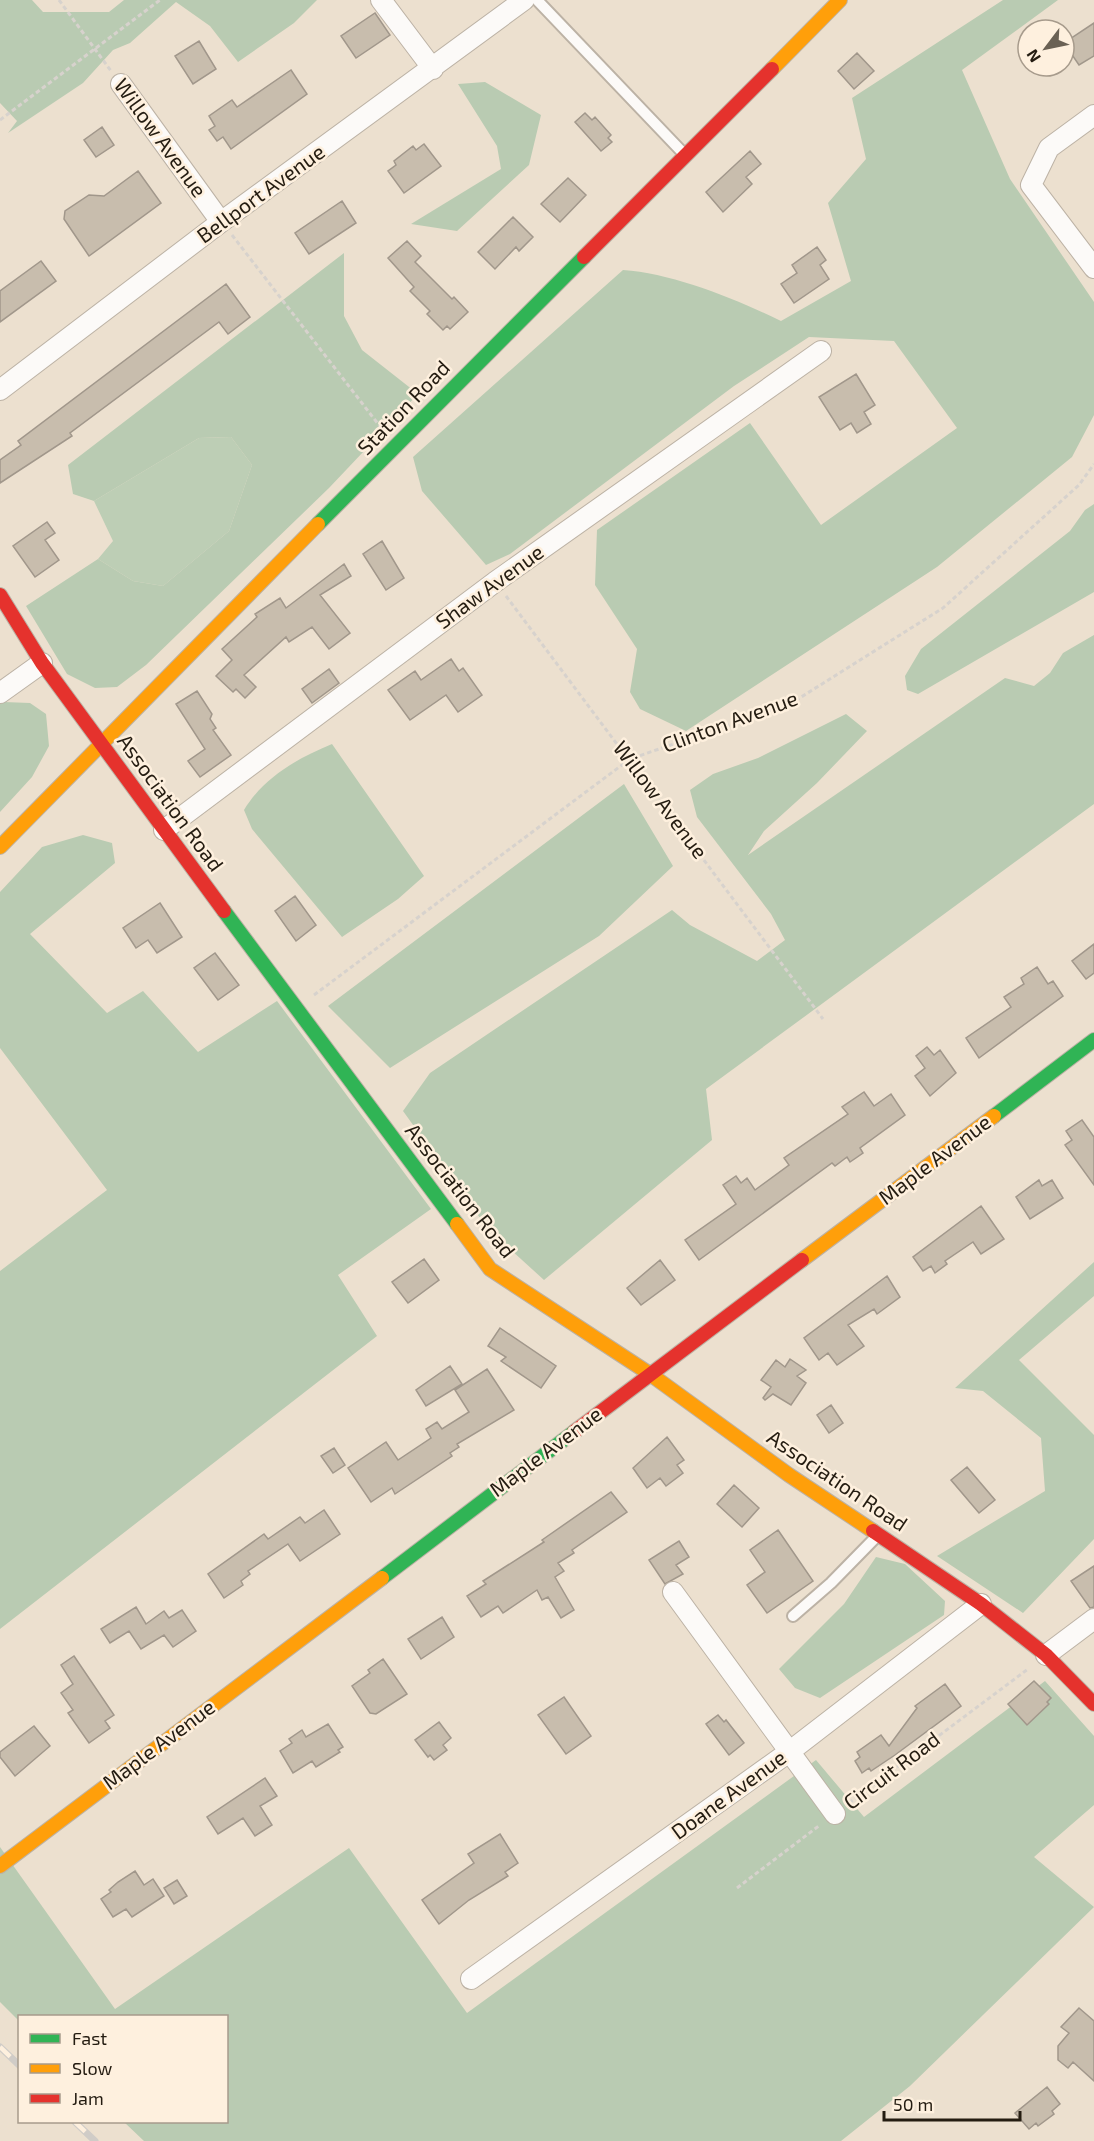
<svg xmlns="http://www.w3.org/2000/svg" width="1094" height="2141" font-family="'Exo 2',sans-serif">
  <rect width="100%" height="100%" fill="#ece0cf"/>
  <!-- green -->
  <path fill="#bdceb5" d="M231,437L252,465L229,531L163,586L133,581L98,559L113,541L94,501L199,438Z"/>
  <!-- forest -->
  <path fill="#b9cbb2" d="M0,0H32L43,12H109L124,0H317L294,23L238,62L210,26L176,2L130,43L113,50L83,83L8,133L17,121L0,103Z
    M1003,0H1058L962,70L1010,179L1094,302V415L1072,457L937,567L686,731L640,709L630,692L637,649L595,585L597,530L750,423L821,525L957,428L894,341L809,337L734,386L510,554L486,565L422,491L413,457L623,270C672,273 736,299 781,321L851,281L828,203L866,159L852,98Z
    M485,82L541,115L529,165L457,231L411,224L501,169L497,146L458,84Z
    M344,253V316L362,350L418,394L329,488L146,665L117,687L95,688L67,674L26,606L98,559L133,581L163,586L229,531L252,465L231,437L199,438L94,501L73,494L68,465Z
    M1094,504V592L918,694L907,690L905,676L921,649L1070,531L1085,510Z
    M1094,635V804L706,1089L712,1140L544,1280L488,1229L403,1111L430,1073L672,910L690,925L757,961L785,940L771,914L697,817L690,790L713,774L758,758L846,714L867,731L817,783L764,831L748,855L1005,678L1034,686L1050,673L1063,653Z
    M4,702L30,703L46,714L49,746L32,777L0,812V704Z
    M332,744L424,876L398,899L342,937L252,829L244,810C264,777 298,758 332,744Z
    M624,784L673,866L599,936L390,1068L328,1006Z
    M83,835L112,843L115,863L30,934L107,1013L143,991L198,1052L277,1001L431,1209L338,1275L377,1336L0,1629V1271L107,1190L0,1048V892L42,847Z
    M1094,1262V1296L1019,1360L1094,1435V1539L1023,1613L937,1556L1045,1491L1041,1438L983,1391L955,1388Z
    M876,1557L905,1564L945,1601L944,1615L820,1698L795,1688L779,1669L844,1604Z
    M1045,1681L1094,1736V1805L1034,1857L1094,1907L910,2086L841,2141H144L124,2122H226V2016H20L19,2021L0,2002V1847L115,2009L349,1848L467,2013L816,1760L864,1817Z"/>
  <!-- building -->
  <path fill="#c8bdad" stroke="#a1978b" stroke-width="1.5" d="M375,13L390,35L356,58L341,36Z
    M1094,23V56L1079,65L1064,43Z
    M199,41L216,69L193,84L175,56Z
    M857,53L874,71L854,89L838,71Z
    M291,70L307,94L231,149L223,137L217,141L209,130L215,126L209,116L232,100L237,107Z
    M585,113L592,120L595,117L611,135L608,138L612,142L601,151L575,122Z
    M102,127L114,145L96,157L84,140Z
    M424,144L441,166L404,193L388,171L396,165L394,161L413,146L416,150Z
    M750,151L761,164L746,177L752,184L723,212L706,192Z
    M138,171L161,203L89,256L64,219L65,211L89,195L104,196Z
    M568,178L586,195L560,222L541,204Z
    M342,201L356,223L309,254L295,233Z
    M513,217L533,237L519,251L516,247L495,269L478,252Z
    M407,241L421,256L415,262L452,299L454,297L468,312L450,329L447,326L443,330L427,314L430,311L410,291L414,287L388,258Z
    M817,247L826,260L820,265L829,279L794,303L781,284L797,273L792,265Z
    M41,261L56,281L0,322V291Z
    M226,284L250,317L228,334L219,322L70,433L72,436L0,483V460L21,445L18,441Z
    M856,374L875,405L864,412L871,424L857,433L851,423L840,430L819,397Z
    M47,522L55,533L45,540L59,560L35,577L13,546Z
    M382,541L404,578L386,590L363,554Z
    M344,564L351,576L320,595L350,633L329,649L312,627L289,642L286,637L244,675L256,687L245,698L236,689L233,692L216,676L232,660L222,649L257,617L255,614L280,598L286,608Z
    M451,659L459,671L463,668L482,695L458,712L446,695L410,720L388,690L415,671L421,680Z
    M329,669L339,683L312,703L302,689Z
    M197,691L212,714L210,719L216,728L213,730L231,755L200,777L188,761L205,749L176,704Z
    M295,896L316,925L296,941L275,911Z
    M160,903L182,937L157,953L148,940L136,948L123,928Z
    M1094,944V973L1086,979L1072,961Z
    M215,953L239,985L218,1000L194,968Z
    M1037,967L1048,984L1053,981L1063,996L979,1058L966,1038L1011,1007L1004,997L1024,984L1021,978Z
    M927,1047L934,1055L940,1050L956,1073L930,1096L915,1076L925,1068L916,1056Z
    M864,1092L874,1106L891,1094L905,1115L860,1148L863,1153L850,1162L847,1157L835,1166L832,1163L699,1260L685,1240L736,1204L723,1185L736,1176L741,1183L747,1178L755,1190L789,1165L784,1158L848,1114L842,1107Z
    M1082,1120L1094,1137V1185L1065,1145L1072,1140L1066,1131Z
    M1039,1180L1042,1186L1052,1180L1063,1198L1030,1219L1016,1197Z
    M981,1206L1004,1239L981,1254L973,1242L945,1261L947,1264L935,1273L931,1266L923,1271L913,1257Z
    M424,1259L439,1280L408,1303L392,1282Z
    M660,1260L675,1280L641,1305L627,1288Z
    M887,1276L900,1297L877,1314L874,1309L848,1325L864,1346L837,1365L828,1353L819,1360L804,1338Z
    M500,1328L556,1366L541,1388L501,1361L506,1357L488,1346Z
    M790,1359L806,1370L797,1376L806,1383L791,1405L773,1394L765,1400L763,1398L771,1387L761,1380L776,1360L785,1367Z
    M450,1366L462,1384L426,1406L416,1390Z
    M487,1369L514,1410L457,1444L459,1447L450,1453L452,1456L395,1494L392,1488L371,1502L348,1468L386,1442L398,1460L431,1438L426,1429L437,1422L442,1429L469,1412L455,1390Z
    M831,1405L843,1423L829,1433L817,1415Z
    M667,1437L684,1460L677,1465L683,1473L666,1486L660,1478L647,1488L633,1468Z
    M334,1448L345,1465L333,1473L321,1456Z
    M967,1467L995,1500L979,1513L951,1480Z
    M734,1485L759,1508L742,1527L717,1504Z
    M611,1492L627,1512L572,1550L574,1553L558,1563L564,1571L555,1577L574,1610L561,1618L548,1597L542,1600L537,1590L503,1613L498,1606L481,1617L467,1596L486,1584L483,1581L544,1542L542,1540Z
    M324,1510L340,1534L300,1561L288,1544L248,1571L250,1574L241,1581L243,1585L224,1598L208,1574L264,1534L268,1539L300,1517L305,1523Z
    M778,1530L813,1581L767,1613L747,1585L765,1572L750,1550Z
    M679,1541L689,1557L676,1565L683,1574L665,1584L649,1560Z
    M1094,1566V1607L1090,1608L1071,1581Z
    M136,1607L146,1624L164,1611L169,1618L182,1610L196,1631L173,1647L164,1635L141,1649L129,1631L110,1643L101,1629Z
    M442,1617L454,1637L421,1659L408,1639Z
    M74,1656L114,1715L105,1721L110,1728L89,1743L68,1713L73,1710L61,1693L73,1684L61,1665Z
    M383,1659L407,1694L376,1714L370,1713L352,1686L370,1673L368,1670Z
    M1034,1681L1051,1698L1047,1702L1049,1704L1027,1725L1008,1704Z
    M945,1684L961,1706L895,1755L871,1771L869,1768L862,1773L855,1761L860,1757L857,1752L881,1735L889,1746L917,1708L915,1706Z
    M564,1697L591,1736L566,1754L538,1715Z
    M718,1715L724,1722L726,1720L744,1743L729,1755L706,1724Z
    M439,1722L451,1738L443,1745L447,1750L434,1760L430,1755L428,1757L415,1740Z
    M328,1724L343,1747L338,1750L340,1752L316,1767L312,1761L293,1773L280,1751L292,1743L289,1739L302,1730L306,1737Z
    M34,1726L50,1746L15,1776L0,1757V1752Z
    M265,1778L277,1796L260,1806L272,1825L255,1836L243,1818L218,1834L207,1817Z
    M500,1834L518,1863L505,1872L508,1876L469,1900L439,1924L422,1900L474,1863L468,1854Z
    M135,1871L144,1885L153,1879L164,1896L132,1917L126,1909L113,1917L101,1899L111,1892L109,1890L118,1882Z
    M177,1880L187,1896L174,1904L164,1888Z
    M1079,2008L1094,2021V2081L1073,2062L1068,2068L1058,2060V2046L1069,2033L1061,2027Z
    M1047,2087L1060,2104L1052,2111L1054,2114L1038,2126L1036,2123L1029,2129L1015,2113Z"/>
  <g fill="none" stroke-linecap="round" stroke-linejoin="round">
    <!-- lane casing -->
    <g stroke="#bcb2a5" stroke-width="14">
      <path id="lane" d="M537,0L685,155
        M793,1616L831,1583L878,1535"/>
    </g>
    <!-- street casing -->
    <g stroke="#bcb2a5" stroke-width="22">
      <path id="street" d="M381,0L433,69
        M121,84L221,222
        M1094,115L1049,148L1031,185L1094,268
        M0,390L221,222L524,0
        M0,693L42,663
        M164,830L495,582L821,351
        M673,1592L835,1814
        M1046,1655L1094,1619
        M471,1979L789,1752L981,1604"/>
    </g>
    <!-- fast casing -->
    <g stroke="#bcb2a5" stroke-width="16">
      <path id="fast" d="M318,524L584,257
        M224,911L457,1224
        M994,1116L1094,1040
        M382,1578L574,1432"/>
    </g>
    <!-- slow casing -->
    <g stroke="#bcb2a5" stroke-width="16">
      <path id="slow" d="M772,69L840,0
        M0,847L318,524
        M457,1224L490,1269L650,1374L789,1475L873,1531
        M802,1260L994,1116
        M0,1866L382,1578"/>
    </g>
    <!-- jam casing -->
    <g stroke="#bcb2a5" stroke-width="16">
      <path id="jam" d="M584,257L772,69
        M0,595L42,663L224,911
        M574,1432L802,1260
        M873,1531L981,1604L1046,1655L1094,1704"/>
    </g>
    <!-- path -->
    <path stroke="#d7d2cd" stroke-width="3" stroke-dasharray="4.5 3" stroke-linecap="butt" d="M59,0L111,71
      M0,120L160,0
      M232,235L382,429
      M506,596L823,1019
      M314,995L630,759L790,704L943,608L1079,485L1094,464
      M849,1803L1028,1669
      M737,1888L820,1825"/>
    <!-- lane -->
    <use href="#lane" stroke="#fcfaf8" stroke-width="10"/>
    <!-- street -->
    <use href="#street" stroke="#fcfaf8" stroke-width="20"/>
    <!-- fast -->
    <use href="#fast" stroke="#30b455" stroke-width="14"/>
    <!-- slow -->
    <use href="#slow" stroke="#ff9f0a" stroke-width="14"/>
    <!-- jam -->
    <use href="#jam" stroke="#e5322d" stroke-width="14"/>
    <!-- rail casing -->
    <g stroke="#d0ccc7" stroke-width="7">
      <path id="rail" d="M0,2047L20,2066
        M75,2122L95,2141"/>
    </g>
    <!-- rail -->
    <use href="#rail" stroke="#fef0de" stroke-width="4.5" stroke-dasharray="14" stroke-linecap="butt"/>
  </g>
  <g text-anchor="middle" stroke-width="5" stroke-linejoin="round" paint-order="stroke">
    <!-- street labels -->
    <g font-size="21" fill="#241c11" stroke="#fef0de">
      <text transform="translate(160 138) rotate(54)" y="7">Willow Avenue</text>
      <text transform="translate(261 194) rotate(-36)" y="7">Bellport Avenue</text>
      <text transform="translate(404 408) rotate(-46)" y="7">Station Road</text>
      <text transform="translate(490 587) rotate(-36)" y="7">Shaw Avenue</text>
      <text transform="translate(730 722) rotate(-20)" y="7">Clinton Avenue</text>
      <text transform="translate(660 800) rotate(53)" y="7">Willow Avenue</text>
      <text transform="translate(170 803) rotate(54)" y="7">Association Road</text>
      <text transform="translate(935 1160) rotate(-37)" y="7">Maple Avenue</text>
      <text transform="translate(460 1191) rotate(52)" y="7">Association Road</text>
      <text transform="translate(546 1452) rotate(-37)" y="7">Maple Avenue</text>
      <text transform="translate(837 1481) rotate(34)" y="7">Association Road</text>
      <text transform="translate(159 1745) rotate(-37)" y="7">Maple Avenue</text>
      <text transform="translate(892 1771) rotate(-37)" y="7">Circuit Road</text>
      <text transform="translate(729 1795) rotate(-36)" y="7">Doane Avenue</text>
    </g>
  </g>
  <!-- legend -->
  <rect x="18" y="2015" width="210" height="108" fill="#fef0de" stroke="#a79b8c" stroke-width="1.5"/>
  <rect x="30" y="2034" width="30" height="9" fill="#30b455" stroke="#a79b8c" stroke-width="1.5"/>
  <text x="72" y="2045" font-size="18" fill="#241c11">Fast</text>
  <rect x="30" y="2064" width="30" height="9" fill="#ff9f0a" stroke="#a79b8c" stroke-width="1.5"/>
  <text x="72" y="2075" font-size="18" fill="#241c11">Slow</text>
  <rect x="30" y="2094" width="30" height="9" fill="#e5322d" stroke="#a79b8c" stroke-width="1.5"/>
  <text x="72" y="2105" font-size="18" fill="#241c11">Jam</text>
  <!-- north arrow -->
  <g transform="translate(1046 48) rotate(238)"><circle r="28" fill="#fef0de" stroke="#a79b8c" stroke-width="1.5"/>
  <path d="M0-4.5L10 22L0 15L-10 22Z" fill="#6a6154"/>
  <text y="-9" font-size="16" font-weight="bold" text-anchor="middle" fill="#241c11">N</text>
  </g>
  <!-- scale -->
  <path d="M884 2111v9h136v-9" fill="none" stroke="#241c11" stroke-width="3"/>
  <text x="893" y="2111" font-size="18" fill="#241c11" stroke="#fef0de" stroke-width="4.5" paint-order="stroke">50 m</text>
</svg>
